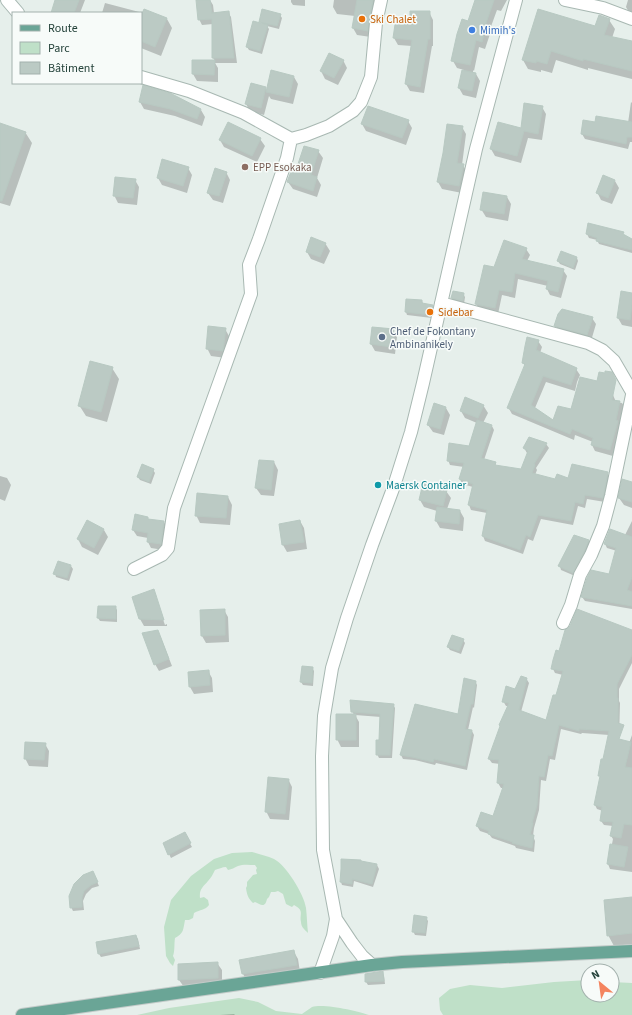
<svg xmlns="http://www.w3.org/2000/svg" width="632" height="1015" font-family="'Source Sans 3',sans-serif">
  <rect width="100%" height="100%" fill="#e6efeb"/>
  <!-- green -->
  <path fill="#bfe0c8" d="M252,852C259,854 267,856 274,859C286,865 304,894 306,908C307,916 307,925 308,933C305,930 301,927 301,922C299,914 305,911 294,905L292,907L286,904L283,894L278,891L275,892H271L269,897L267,899C265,908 261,905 255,902L253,903C248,898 247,895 246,888L247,886V882L253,875L257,874L256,870L257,868L255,865C250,865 243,864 238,866C234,868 232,869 228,870L226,867C222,867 219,869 215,870C213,874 211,878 208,881C203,887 199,889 200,898L204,897L208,900L209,905C204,911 201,909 194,913L193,918L189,920H185C183,930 184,933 175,938C174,944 175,951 173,956L175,960L173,966L170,963L166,956L164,927L171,900L191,876L214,859L232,853Z
    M588,980V995H612V982L632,983V1015H443L440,1010L439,998L450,989L470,985L502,988L554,982Z
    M239,998L258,1002L276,1011L302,1014C305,1012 309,1009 312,1007C323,1003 358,1011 369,1015H137L169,1008Z"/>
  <!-- shadow -->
  <path fill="#0003" fill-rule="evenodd" d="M56,0H85L80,13H52Z
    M203,0H210L213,5L214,13L228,12L231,17L237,63H215L218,68V82L197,81L193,74V61H215L213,58V24L202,25L199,19Z
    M291,0H305V6L293,5L291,2Z
    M334,0H382L371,37L357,35L353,28L355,16L337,14L333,7Z
    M476,0H507L501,11L497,10L489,32L490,34L485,49L479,47L474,71L473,70V74H476L480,81L476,98L463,95L459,88L464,70L457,68L453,61L469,22Z
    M628,0H632V15L630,14L626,7Z
    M105,3L143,13L145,10L167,19L172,28L161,56L141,48V13H102Z
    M429,12L433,20V46H432L424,93L410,91L406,84L412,46L398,45L394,38L411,21Z
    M280,15L282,18L279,29L267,26L269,29L262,54L249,50L247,47L262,24L260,21Z
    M609,20L615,29L612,38L632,42V79L588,68V70L556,60L552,73L541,70V72L528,69L523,60L595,27Z
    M343,60L347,68L338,85L325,79L321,71Z
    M294,77L298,84L293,104L271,99L269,96L264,115L250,111L246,104L265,88L267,91Z
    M140,102L201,110L205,117L202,126L175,116L144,109Z
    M631,102L632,103V142H630L628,149L585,139L582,134L596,123H628Z
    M542,107L546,114L542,140L528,138L521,163L495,156L491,149L521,130Z
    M408,121L412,128L406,145L366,131L362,124Z
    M0,124L25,132L32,143L10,206L0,203Z
    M462,127L466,134L462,165H463L467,173L462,193L442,189L438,182Z
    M260,139L265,146L257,162L224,147L220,140Z
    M318,151L323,158L317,178L321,185L317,197L293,189L288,182L297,171Z
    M188,168L192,175L187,193L162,185L158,178Z
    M226,172L230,180L223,203L213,200L208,193Z
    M603,177L615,181L619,188L612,204L601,200L597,192Z
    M135,180L139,187L137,205L118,203L114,195Z
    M507,197L511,204L508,221L486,217L481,209Z
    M587,234L624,238L632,241V253L599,244L597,240L589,238Z
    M325,243L330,251L324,264L311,259L307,252Z
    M526,249L530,255L527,261L563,270L567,276L561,298L550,295L547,289L548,286L518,279L515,298L502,295L498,314L480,310L476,304L495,268Z
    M577,258L578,261L575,270L560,264L558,261Z
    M463,294L465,297L464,304L454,301L452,298Z
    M632,294V327L622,325L618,318Z
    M422,301L423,304L432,306L434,309L432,318L407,315L406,312Z
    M592,318L596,324L591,341L559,332L556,326Z
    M225,329L229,336L226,358L211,356L207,348Z
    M393,330L397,337L395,354L375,351L371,344Z
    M538,341L542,347L540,353L576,369L580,375L577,382L613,395L616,402L622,403L626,409L613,456L595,451L592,445L593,442L575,435L574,440L512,414L508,407L525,366L523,363ZM546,382L575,391L577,382L579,383L571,410L554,422L535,408Z
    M112,368L119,379L107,422L86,416L79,405Z
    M435,404L446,408L450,415L444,435L433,432L428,425Z
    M483,405L488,413L483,423L492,426L494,430L484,460L495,463L496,466L522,471L528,454L527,453L524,448L546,444L549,448L536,468L537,470L535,475L556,481L569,479L607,473L610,477L605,502L587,499L585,508L578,506L573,525L541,519L533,541L528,539L523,554L485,541L483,536L487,513L471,510L469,505L473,487L462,484L460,479L464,467L450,465L448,460L469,447L477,423L465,418L461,411Z
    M274,462L278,470L274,496L261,495L256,488Z
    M153,470L155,473L151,484L140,480L138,477Z
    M0,476L7,478L11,485L5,501L0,499Z
    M632,483V508L624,505L619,498Z
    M446,491L451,498L447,509L460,511L464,518L463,531L440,528L436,521L437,511L424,507L420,500Z
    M228,497L232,505L230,525L200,523L196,515Z
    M147,518L149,520L164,522L167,528L164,550L151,548L148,542V538L137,536L133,530Z
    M300,521L304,528L307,549L287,552L283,545L280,525Z
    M632,521V609L585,601L582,597L609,575L617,551L607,548L605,544L625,535Z
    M104,530L108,537L98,555L82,547L78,539Z
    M588,541L590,544L575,576L561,570L560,566Z
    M71,566L73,569L69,581L56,577L55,573Z
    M153,590L157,597H155L165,625L167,624V626H144L140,619Z
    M115,607L117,610V622L100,621L98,618Z
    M224,610L228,617L229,642L206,643L202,636Z
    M157,631L161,638L172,666L159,671L155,664Z
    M632,632V663L619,689V701L620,703L618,775L632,735V872L610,869L608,864L613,839L611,836L613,826L604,825L601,821L603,811L597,809L595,805L601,779L599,775L604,761L609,735L582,733L581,734L561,729L555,760L550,759L546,781L541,780L539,810L534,828L533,836L535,841L534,852L516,848L515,846L492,838L489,834L480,831L477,826L494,818L504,788H501L498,783L500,764L492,763L489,759L508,706H506L503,701L526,678L529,683L521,712L547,721L557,696L563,675L555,673L553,669Z
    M463,640L465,643L461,654L450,650L448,647Z
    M312,668L314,671L313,686L303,685L301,682Z
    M208,671L212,678L213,692L194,694L190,687Z
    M475,681L477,685L474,708L473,707L468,730L472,731L474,735L467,770L436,763L435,765L415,760L403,759L401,755L416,705L459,715Z
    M393,705L395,708L392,758H379L377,754L380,741L381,717L355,715L359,722V747H341L337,739L354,715L352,711Z
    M45,744L49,751L48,767L29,766L25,758Z
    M288,779L292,787L289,820L270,819L266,811Z
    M184,833L192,847L171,858L164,844Z
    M361,862L377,865L379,869L373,887L354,881L353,887L342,885L341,882Z
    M94,875L99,886L92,888L86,894L83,901L84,910L73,911L71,907Z
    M632,898V944L614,946L608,935Z
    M426,918L428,921L426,936L415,935L413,931Z
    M136,936L138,939L140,949L101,957L99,954Z
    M294,952L298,959L300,972L247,981L243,974L240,961Z
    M217,963L222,970V985L184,987L179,980Z
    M382,973L384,976L385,984L368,985L366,982V974Z
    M234,1014L235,1015H220Z"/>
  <!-- building -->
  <path fill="#bbcac4" stroke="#b8c9c2" d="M55,0H79L74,13H51Z
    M196,0H210L212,14V13L229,11L234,58H212V19L198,20Z
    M357,0H373L369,22L368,31L352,28Z
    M475,0H494L485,26H486L482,42L476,40L470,65L451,61L457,34L462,19L468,21Z
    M144,9L167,18L155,47L141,41V16Z
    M262,9L281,14L277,26L259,22Z
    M538,9L595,26L599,15L610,19L604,35L632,41V71L583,59V61L551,51L547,64L536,61V63L522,60Z
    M410,11H430V39H428L420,87L405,84L412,40L393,38L396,18L410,20Z
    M253,21L268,25L260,51L246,47Z
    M329,53L344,60L334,78L320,71Z
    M192,60H215L214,75L192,74Z
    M271,70L294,76L289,97L266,92Z
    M462,70L476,73L472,91L458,88Z
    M251,83L266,87L261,108L245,104Z
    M143,85L170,93L201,109L197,119L170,109L139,102Z
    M524,103L543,106L538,134L524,131L517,156L490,149L498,122L521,128Z
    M368,106L409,120L402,138L361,124Z
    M596,116L632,122V137H627L626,144L581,134L583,120L595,122Z
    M228,122L261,138L252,156L219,140Z
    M0,123L26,132L2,201H0Z
    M447,124L463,126L457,163L464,164L459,186L437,182L443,153Z
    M304,146L319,150L311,175L317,177L313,191L287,182L292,169L296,170Z
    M162,159L189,167L183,186L157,178Z
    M215,168L227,172L219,196L207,193Z
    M603,175L615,180L608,198L596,193Z
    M115,177L136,179L133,198L113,196Z
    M483,192L507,196L504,214L480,210Z
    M588,223L624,232L623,234L632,239V250L596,241L597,238L586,234Z
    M311,237L326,243L320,257L306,252Z
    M504,240L527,248L522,259L564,269L558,292L546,289L548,281L515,273L512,292L499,290L495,308L475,304L484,265L494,267Z
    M561,251L577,257L573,268L557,261Z
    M453,291L464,293L463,301L451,298Z
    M621,291L632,293V304L630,320L617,318Z
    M406,299L422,300V303L433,305L431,315L405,312Z
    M562,309L593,317L587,335L554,326L558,314Z
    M208,326L226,328L223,351L206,349Z
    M372,327L394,329L392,347L370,344Z
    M527,337L539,340L536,350L577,368L571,385L543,376L531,405L553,420L558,406L571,409L580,377L597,381L599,372L605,373V371L612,372L616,380L612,400L620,401L616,420L618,421L610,450L591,445L593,438L572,429L570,434L507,408L525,364L522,363L525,346Z
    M90,361L113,367L101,412L78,406Z
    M465,397L484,405L478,418L460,411Z
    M434,403L446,407L440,429L427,425Z
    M477,420L492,425L481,458L496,462L495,465L521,469L528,451L523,448L529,437L547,443L534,464L535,465L532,473L555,479L557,474L568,478L572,464L608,472L603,498L585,495L583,504L575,502L571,521L538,515L530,537L526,535L520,550L482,536L487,510L468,505L473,484L459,479L464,463L447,461L449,443L469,446Z
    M259,460L274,461L271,490L255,488Z
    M142,464L154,469L149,482L137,477Z
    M622,479L632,482V502L618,498Z
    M423,483L447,490L443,506L419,500Z
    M197,493L228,496L226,518L195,516Z
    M437,507L460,510L459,524L435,521Z
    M135,514L148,517V519L164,521L161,544L147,542L148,533L132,530Z
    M87,520L104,529L94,548L77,539Z
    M300,520L304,542L282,545L279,524Z
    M610,529L632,537V577L627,590L632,592V606L581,597L587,578L591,570L609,574L616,548L604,544Z
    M574,535L589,540L584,552L573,573L558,566Z
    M58,561L71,565L67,578L53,574Z
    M154,589L164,620L139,619L132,597Z
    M98,606H116V619L97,618Z
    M225,609V635L201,636L200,610Z
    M577,609L632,630V655L617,684V698H618V723L624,725L619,739L631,742L625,767L632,768V825L624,824L621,838L610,836L613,822L600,821L602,807L594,805L600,776H598L601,759H603L609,731L579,729V731L559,725L552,756L548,755L544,777L539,776L537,805L532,823H533L530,835H534L532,848L512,843L513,842L488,834L489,831L476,826L481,812L493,816L504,784L497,783L499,760L488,759L500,726L499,725L509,703L502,702L506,686L515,689L521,676L527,678L519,710L546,720L553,695H556L563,671L551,669L553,660L556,650L559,651L565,630L570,626Z
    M158,630L169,659L154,665L142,633Z
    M452,635L464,639L459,651L447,647Z
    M302,666L313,667L312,683L300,682Z
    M209,670L210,685L189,687L188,672Z
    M464,678L476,681L473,704H471L465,729L472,730L465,766L434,759L433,762L412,757L400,755L415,704L458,714Z
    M350,700L394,704L390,755H376V740H379L380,714L351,712Z
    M336,714H356V740H336Z
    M25,742L46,743L44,760L24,759Z
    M268,777L289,779L285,814L265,812Z
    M185,832L191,843L168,855L163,843Z
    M610,844L628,847L624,867L607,864Z
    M341,859L361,860V861L377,864L372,884L352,879V884L340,882L341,869Z
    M93,871L98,882L91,885L84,891L82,897V907L70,908L69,896L74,884L83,875Z
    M632,897V933L607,936L604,900Z
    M414,915L427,917L425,933L412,932Z
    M136,935L139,946L98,954L96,942Z
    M294,950L297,965L242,974L239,960Z
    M218,962V978L178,980V964Z
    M383,971L384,981L365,982V974Z"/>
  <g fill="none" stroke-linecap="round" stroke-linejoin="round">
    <!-- minor casing -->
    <g stroke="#a8b8b2" stroke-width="14">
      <path id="minor" d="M7,0L18,13
        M565,0L603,8L632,19
        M141,77L189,91L244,113L291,139L306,135L329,126L353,111L361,102L371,77L376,23L381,0
        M441,303L588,343L602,350L614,361L632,392
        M134,569L162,555L168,548L174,508L251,294L249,265L259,239L287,158L291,139
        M563,623L571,605L580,575L591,555L603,526L611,496L632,395
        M372,965L362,956L352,943L336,919L330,887L323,850L322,756L324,716L332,668L347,618L372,545L394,486L411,432L423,383L476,149L516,0
        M320,973L333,936L336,919"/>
    </g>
    <!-- major casing -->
    <g stroke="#c2cac8" stroke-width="14">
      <path id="major" d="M22,1015L372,965L402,962L632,951"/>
    </g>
    <!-- minor -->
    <use href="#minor" stroke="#fff" stroke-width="12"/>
    <!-- major -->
    <use href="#major" stroke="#6aa596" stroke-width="12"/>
  </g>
  <!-- markers -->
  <g fill="#e8710a" stroke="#f7fbf9" stroke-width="1.5">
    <circle cx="362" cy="19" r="4"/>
    <circle cx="430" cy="312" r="4"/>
  </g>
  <circle fill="#3f7fe0" stroke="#f7fbf9" stroke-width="1.5" cx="472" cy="30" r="4"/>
  <circle fill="#8d6e63" stroke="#f7fbf9" stroke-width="1.5" cx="245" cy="167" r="4"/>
  <circle fill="#5c6f8a" stroke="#f7fbf9" stroke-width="1.5" cx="382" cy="337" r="4"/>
  <circle fill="#0f9aa8" stroke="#f7fbf9" stroke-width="1.5" cx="378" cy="485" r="4"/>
  <g text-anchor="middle" stroke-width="3" stroke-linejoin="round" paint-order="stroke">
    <!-- food labels -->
    <g font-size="11" fill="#c56008" stroke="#f7fbf9" text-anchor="start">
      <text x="370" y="23">Ski Chalet</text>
      <text x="438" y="316">Sidebar</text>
    </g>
    <!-- shop labels -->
    <g font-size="11" fill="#366cbe" stroke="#f7fbf9" text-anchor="start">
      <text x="480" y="34">Mimih's</text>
    </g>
    <!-- education labels -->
    <g font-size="11" fill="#785e54" stroke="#f7fbf9" text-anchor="start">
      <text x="253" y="171">EPP Esokaka</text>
    </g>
    <!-- service labels -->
    <g font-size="11" fill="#4e5e75" stroke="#f7fbf9" text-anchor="start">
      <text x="390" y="335">Chef de Fokontany<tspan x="390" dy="13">Ambinanikely</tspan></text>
    </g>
    <!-- culture labels -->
    <g font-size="11" fill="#0d838f" stroke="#f7fbf9" text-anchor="start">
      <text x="386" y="489">Maersk Container</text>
    </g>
  </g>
  <!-- legend -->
  <rect x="12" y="12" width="130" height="72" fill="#f7fbf9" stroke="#a3b1ad"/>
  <rect x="20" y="25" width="20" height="6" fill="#6aa596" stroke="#a3b1ad"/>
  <text x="48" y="32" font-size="12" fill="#24423a">Route</text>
  <rect x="20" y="42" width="20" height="12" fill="#bfe0c8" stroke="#a3b1ad"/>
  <text x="48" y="52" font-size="12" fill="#24423a">Parc</text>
  <rect x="20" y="62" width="20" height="12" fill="#bbcac4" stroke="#a3b1ad"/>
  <text x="48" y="72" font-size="12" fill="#24423a">Bâtiment</text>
  <!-- north arrow -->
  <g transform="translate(600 983) rotate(331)"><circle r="19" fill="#f7fbf9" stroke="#a3b1ad"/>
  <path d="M0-3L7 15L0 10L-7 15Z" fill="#f4845f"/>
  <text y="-6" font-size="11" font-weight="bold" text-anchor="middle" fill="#24423a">N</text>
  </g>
</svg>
